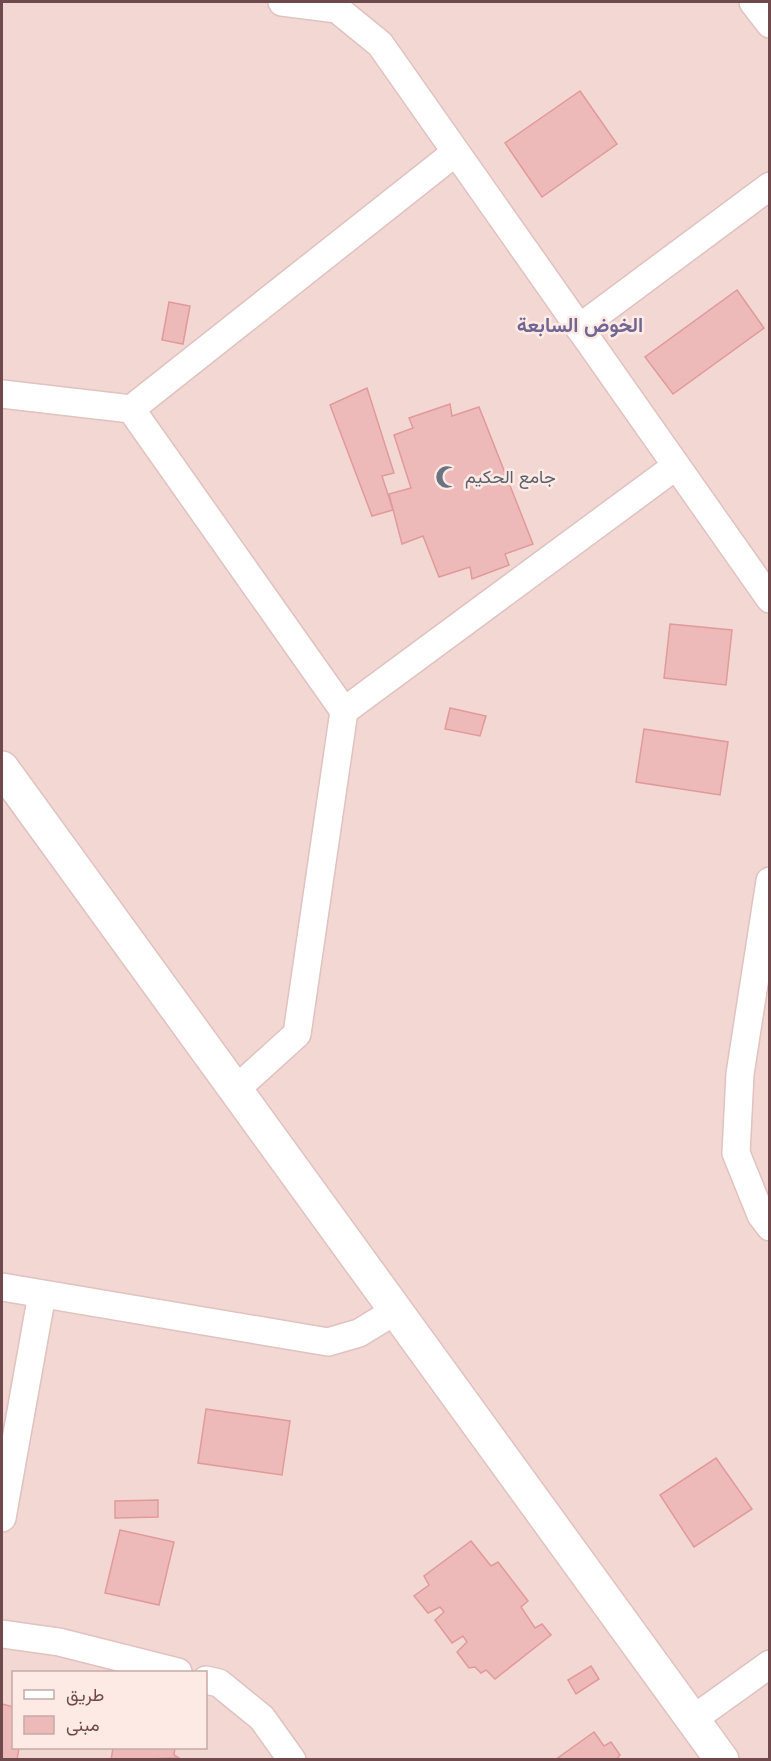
<svg xmlns="http://www.w3.org/2000/svg" width="771" height="1761" font-family="Quicksand,Vazirmatn,sans-serif">
  <rect width="100%" height="100%" fill="#fae5e0"/>
  <!-- residential -->
  <path fill="#f3d7d2" fill-rule="evenodd" d="M2,2H769V1759L2,1760ZM14,1672H206V1748H14Z"/>
  <!-- building -->
  <path fill="#eeb9b9" stroke="#e09a9c" stroke-width="1.5" d="M580,91L617,144L542,197L505,143Z
    M737,290L764,328L673,394L645,357Z
    M169,302L190,306L183,344L162,340Z
    M367,388L394,473L382,476L393,510L372,516L330,405Z
    M450,404L452,416L479,407L533,544L505,554L509,565L472,579L470,567L439,577L423,536L402,544L389,494L411,488L394,435L413,428L409,418Z
    M670,624L732,630L726,685L664,678Z
    M450,708L486,716L480,736L445,729Z
    M644,729L728,742L720,795L636,782Z
    M206,1409L290,1421L282,1475L198,1463Z
    M716,1458L752,1509L694,1547L660,1495Z
    M158,1500V1517L115,1518V1501Z
    M120,1530L174,1542L159,1605L105,1593Z
    M471,1541L491,1566L498,1562L528,1601L521,1607L535,1628L542,1624L551,1635L495,1679L486,1670L481,1673L475,1667L469,1668L457,1652L467,1642L463,1636L452,1643L435,1620L444,1612L440,1607L428,1613L414,1596L429,1585L424,1576Z
    M591,1666L599,1679L576,1694L568,1680Z
    M2,1704L14,1707V1748H19L17,1760H2Z
    M594,1732L604,1746L611,1742L620,1755L616,1760H555Z
    M113,1748H175L174,1755L179,1758L111,1760Z"/>
  <g fill="none" stroke-linecap="round" stroke-linejoin="round">
    <!-- minor casing -->
    <g stroke="#e0c2c0" stroke-width="30">
      <path id="minor" d="M282,2L337,9L380,44L770,599
        M753,2L770,24
        M579,328L770,186
        M2,394L131,409L344,711L297,1034L234,1091
        M131,409L456,152
        M344,711L676,466
        M770,881L740,1074L736,1153L761,1215L770,1227
        M2,1287L328,1342L359,1333L395,1311
        M2,1518L42,1294
        M2,1634L59,1642L178,1672
        M206,1680L219,1683L262,1718L292,1760
        M692,1720L770,1664"/>
    </g>
    <!-- tertiary casing -->
    <g stroke="#e0c2c0" stroke-width="36">
      <path id="tertiary" d="M2,768L722,1760"/>
    </g>
    <!-- minor -->
    <use href="#minor" stroke="#fff" stroke-width="27"/>
    <!-- tertiary -->
    <use href="#tertiary" stroke="#fff" stroke-width="33"/>
  </g>
  <!-- icons -->
  <defs>
    <g id="mosque-bare" transform="scale(1.8)"><path d="M3.5-4.9A6 6 0 1 0 3.5 4.9A5 5 0 1 1 3.5-4.9Z" fill="#6b7280" stroke="#feeae5" stroke-width="2.5" paint-order="stroke"/></g>
  </defs>
  <g fill-rule="evenodd">
    <use href="#mosque-bare" x="447" y="477"/>
  </g>
  <g text-anchor="middle" stroke-width="5" stroke-linejoin="round" paint-order="stroke">
    <!-- worship labels -->
    <g font-size="18" fill="#5b616d" stroke="#feeae5" text-anchor="start">
      <text x="465" y="483">جامع الحكيم</text>
    </g>
    <!-- neighbourhood labels -->
    <g font-size="20" font-weight="bold" fill="#706593" stroke="#feeae5">
      <text x="580" y="332">الخوض السابعة</text>
    </g>
  </g>
  <!-- border -->
  <rect width="771" height="1761" fill="none" stroke="#6f494b" stroke-width="6"/>
  <!-- legend -->
  <rect x="12" y="1671" width="195" height="78" fill="#feeae5" stroke="#c5aaa7" stroke-width="1.5"/>
  <rect x="24" y="1690" width="30" height="9" fill="#ffffff" stroke="#c5aaa7" stroke-width="1.5"/>
  <text x="66" y="1701" font-size="18" fill="#6f494b">طريق</text>
  <rect x="24" y="1716" width="30" height="18" fill="#eeb9b9" stroke="#c5aaa7" stroke-width="1.5"/>
  <text x="66" y="1731" font-size="18" fill="#6f494b">مبنى</text>
</svg>
